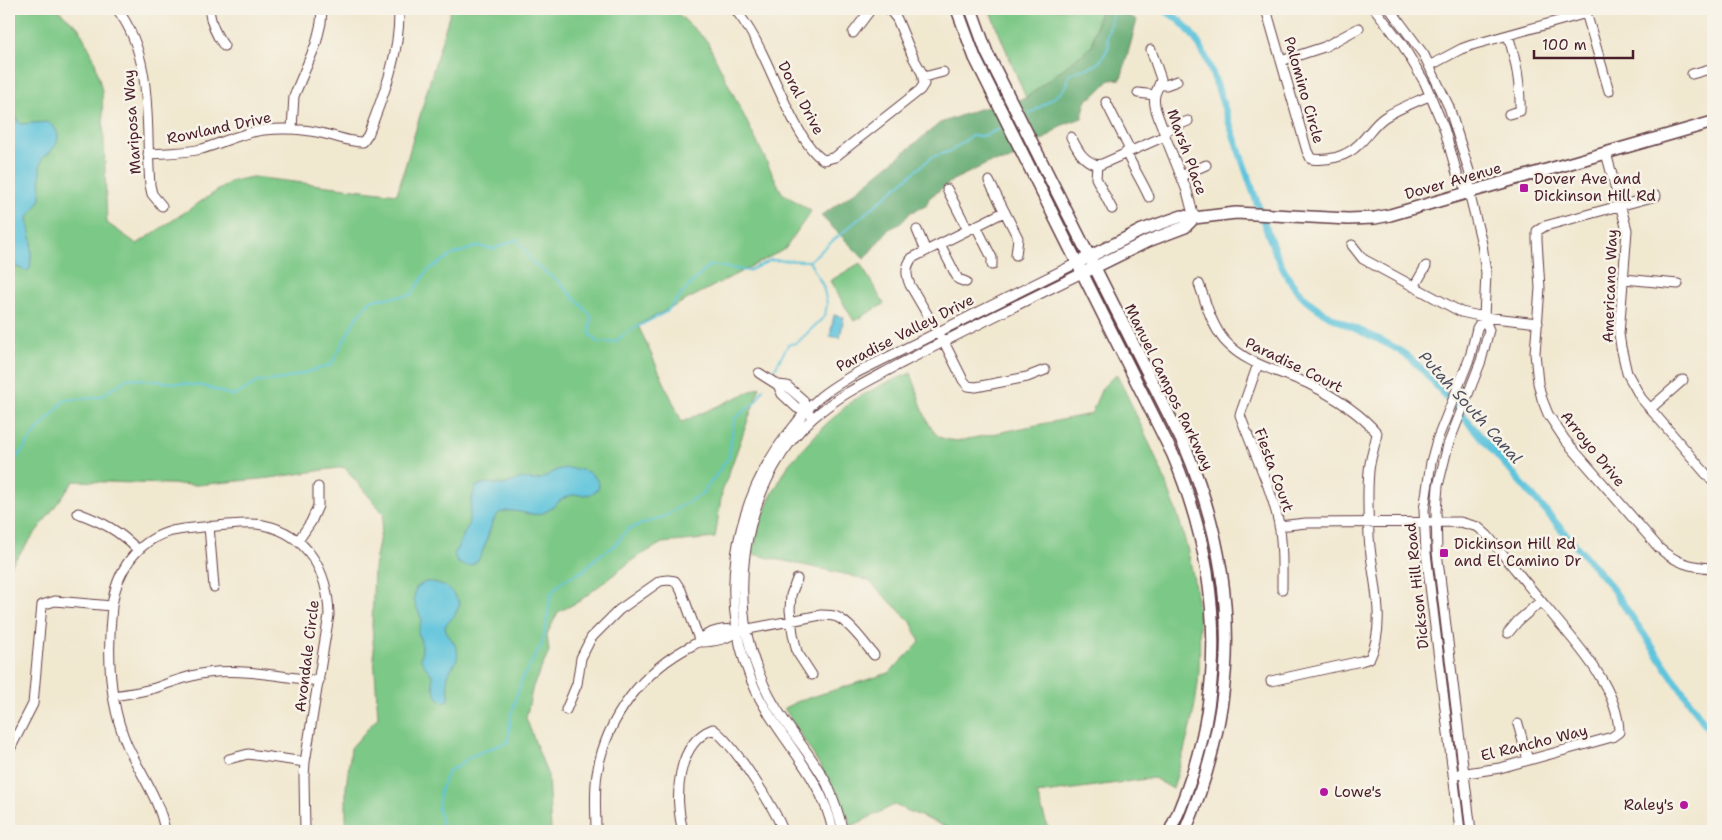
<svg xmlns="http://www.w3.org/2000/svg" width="1722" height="840" font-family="'Shantell Sans',sans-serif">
  <rect width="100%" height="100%" fill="#f7f3e8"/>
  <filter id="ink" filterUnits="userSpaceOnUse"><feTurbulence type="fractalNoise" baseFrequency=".02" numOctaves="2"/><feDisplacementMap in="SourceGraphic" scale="10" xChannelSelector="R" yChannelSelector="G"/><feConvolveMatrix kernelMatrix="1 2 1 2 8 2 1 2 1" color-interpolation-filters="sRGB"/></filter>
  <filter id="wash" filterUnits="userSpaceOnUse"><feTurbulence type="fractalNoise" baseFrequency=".0096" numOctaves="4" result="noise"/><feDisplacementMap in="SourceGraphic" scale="20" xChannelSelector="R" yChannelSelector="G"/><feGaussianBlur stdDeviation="1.12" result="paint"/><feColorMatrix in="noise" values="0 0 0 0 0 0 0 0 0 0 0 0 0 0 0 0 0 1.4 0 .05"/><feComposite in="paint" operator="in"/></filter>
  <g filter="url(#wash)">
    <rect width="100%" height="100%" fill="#f1e8d0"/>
    <!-- green -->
    <path fill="#7cc886" stroke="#637458" d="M9,9H57L78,27L94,58L102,91L107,223L137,244L232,181L252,177L397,194L451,9H673L707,41L782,193L811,211L785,249L638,325L682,422L760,387L722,492L715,538L662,543L634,559L578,602L558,612L547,634L549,652L533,686L526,718L548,776L551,831H346V788L351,748L378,717L372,625L374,568L384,514L344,467L270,478L197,485L74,481L9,568Z
      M989,9H1100L1092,46L1026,98Z
      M860,263L884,304L854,321L830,281Z
      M911,373C917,389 924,422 936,434C942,440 950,440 958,441L1091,414L1102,388L1116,374C1127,394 1136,415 1146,436C1181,512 1204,586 1199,670C1197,711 1184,750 1173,789L1154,778L1037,794L1049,831H956L894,805L852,826L837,793L784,708L799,701L889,673L920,642L911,622L869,581L849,575L752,554L760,524L770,498L789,464L823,427L853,400L884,384Z"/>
    <!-- forest -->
    <path fill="#65ac73" stroke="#58664f" d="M1100,9H1125L1123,13L1137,20L1121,79L1110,80L1095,95L1086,100L1082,118L1060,126L1049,136L1008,161L991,162L953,180L929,198L926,206L911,212L900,224L889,229L864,259L821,216L859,189L940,123L979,109L1026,98L1092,46Z"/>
    <!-- water -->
    <path fill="#5ec4dc" stroke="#547284" d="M9,102C15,108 15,117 20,124L48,122C66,134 57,149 42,158L40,167L41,199L28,218L30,233L32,240L30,269L27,271L9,264V223L11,220L9,209Z
      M834,315L844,317L840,338L830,336Z
      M565,468C580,469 595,470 599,486C593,500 581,492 569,496C558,499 552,511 540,514C527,516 514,508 502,512C484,517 489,579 458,563L454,554L468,526L472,497L476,486L486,483L504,485L522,478L533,480L541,479L557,470Z
      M425,582C442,581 453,590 460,604L455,615L445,626C446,636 455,641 457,650C460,662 451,666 448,675C446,684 450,691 449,699L445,702L438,698L434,690L432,675L424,665L421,660L422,646L418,632L422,620C418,608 411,602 416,588Z"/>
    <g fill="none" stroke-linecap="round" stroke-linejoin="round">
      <!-- stream -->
      <path stroke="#5ec4dc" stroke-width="2" d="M1029,114C1033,112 1060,94 1063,90C1066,86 1068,79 1069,74C1092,64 1096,73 1109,46L1107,37L1114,9
        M774,370L788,345L798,342L825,316L827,303L823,286L809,261
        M9,463L16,459L37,431L65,400L100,397L128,378L203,386L234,396L258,382L284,379L331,365L356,318L371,300L411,295L428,270L452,255L478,246L494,249L517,239L534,264L558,281L591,315L590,334L598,343L615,342L629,331L666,312L687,288L710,265L748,271L771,260L809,261L932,157L951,151L971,136H983L999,129
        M444,831L438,810L440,791L448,771L457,767L471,756L508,742L511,715L522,679L542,644L547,621L551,593L564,580L583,571L597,557L614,546L628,529L663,517L703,493L729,457L734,419L756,402L763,389"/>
      <!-- canal -->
      <path stroke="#5ec4dc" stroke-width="7" d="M1162,9C1203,29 1215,80 1228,119C1240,153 1251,186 1263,220C1271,241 1278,263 1291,282C1316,319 1359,327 1395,348C1406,354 1413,361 1422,369L1610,585L1713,736"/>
    </g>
  </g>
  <g filter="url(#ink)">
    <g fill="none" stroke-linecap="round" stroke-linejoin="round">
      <!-- minor casing -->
      <g stroke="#633d44" stroke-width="11">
        <path id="minor" d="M117,9C155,59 145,126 150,185L152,194L162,206
          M209,9C211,24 215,34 224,46
          M735,9C745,22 754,36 761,51C774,76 801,149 824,160L835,157L920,90L924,84L922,73L913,57L897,19L889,9
          M1266,9L1307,151L1311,159C1328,161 1346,157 1358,145C1368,136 1374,124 1385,117C1399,108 1416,102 1431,95
          M1375,9L1402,44L1425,83L1444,128L1458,177L1469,192
          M1390,9L1424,55L1449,107L1470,174L1469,192L1482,244L1486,273L1484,317L1477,328L1470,357L1437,440L1431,462L1424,510L1426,553L1460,831
          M1585,9L1609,91
          M853,33L871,9
          M1508,35C1516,61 1521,84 1520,111L1509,114
          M1151,50L1161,79C1160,85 1156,90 1155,95C1152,108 1162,123 1165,136L1187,191L1194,218
          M1281,61L1324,47L1359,28
          M1429,66L1461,49L1472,45L1587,13
          M1692,74L1713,68
          M924,77L943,72
          M1160,85H1166L1177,81
          M1138,93L1155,95
          M1106,102L1130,150
          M292,129L294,96L316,44L321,23L322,9
          M1164,131L1188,121
          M1071,137C1078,150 1082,160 1097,165
          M1126,152C1133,168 1142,181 1149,197
          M1606,153L1627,230L1619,334L1621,347L1627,373L1641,398L1713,482
          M148,154C166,153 184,153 202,149C223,143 242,132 264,130C286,128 308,129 329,135C341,138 350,142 363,142L368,135C384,94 400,54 399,9
          M1097,165L1102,164L1165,136
          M1097,165L1096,178L1112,209
          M1181,176L1206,165
          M989,181L1018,238L1016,255
          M947,189L968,230
          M1656,196L1545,226L1537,231V240L1540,288L1535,353L1538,383L1542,399L1548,414L1565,440L1659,548C1676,563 1691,567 1713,568
          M1004,212L912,258C905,267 906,275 910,285L947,348L963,380L968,386L976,387L1027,377L1045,370
          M976,226L992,258V265
          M917,230L926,251
          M940,244L958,279L966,282
          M1352,245L1363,259L1461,312L1484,317L1538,323
          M1624,279L1678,284
          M1199,284C1206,303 1211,324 1224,340C1246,365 1280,371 1309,384C1333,396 1360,413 1377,433C1375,446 1370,458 1369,471C1367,492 1368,515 1369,536C1371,575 1388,621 1370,658L1361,661L1271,681
          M1414,287L1426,266
          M1258,364L1240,415C1253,451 1271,486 1279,524C1283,545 1282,568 1282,589
          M759,373L778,385L787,386L803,400L806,412
          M778,385L782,394L797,408L810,414
          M1650,409L1683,380
          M78,513C104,523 118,530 138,550
          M209,526L214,587
          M1279,526L1306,523L1460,522L1478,527L1487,535C1507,559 1526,583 1546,607C1573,640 1618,686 1619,732L1612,737L1500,768L1453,775
          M298,541L311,522L318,506V487
          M797,579L791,595L790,610L793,634L797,652L812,675
          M1508,633L1518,621L1541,601
          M700,642C714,642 727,639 738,631
          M113,696C127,694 141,692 155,688C172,682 189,675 207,673C245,668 281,677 319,681
          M566,710L577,684L581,658L591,638L619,610L660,581L668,580L675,581L681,590L700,642
          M1518,724L1528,760
          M9,751L33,704L42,605L55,601L112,606
          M229,759L248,754L305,762
          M165,831C160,800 140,773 127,745C108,701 107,653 112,606C116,572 137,540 172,531C187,528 202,527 217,526C232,525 248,522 263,525C308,534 328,572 329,615L305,762L304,777L305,831
          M596,831C596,812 594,793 597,774C606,718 643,670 693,645C699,642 703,637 708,634C717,630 728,628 738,631L821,615C826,615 832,615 837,617C850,623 865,644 874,655
          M683,831C674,799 676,743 713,729C733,743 775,808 783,831
          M833,831C822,777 784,744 759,697C714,608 731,499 795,425C802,415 811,405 820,397C832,387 845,380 858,372L1077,263
          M843,831C839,815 834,799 827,784C814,759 795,738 780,714C767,695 758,673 751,651C729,574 751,473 813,418C840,394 869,381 900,364C960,333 1021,303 1082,273
          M1471,831L1437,552L1436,511L1438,486L1448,445L1481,361L1489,330L1484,317"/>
      </g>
      <!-- major casing -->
      <g stroke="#633d44" stroke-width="14">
        <path id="major" d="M957,9L975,58L1173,455C1225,579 1228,707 1170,831
          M971,9L987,53L1186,449C1240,578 1240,702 1185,831
          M1083,260L1142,230L1182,216L1194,218L1236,213L1348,219L1375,218L1390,215L1713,122
          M1087,271L1148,241L1185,227L1194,218"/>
      </g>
      <!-- minor -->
      <use href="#minor" stroke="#fff" stroke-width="9"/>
      <!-- major -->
      <use href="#major" stroke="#fff" stroke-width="11"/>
    </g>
  </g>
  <!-- markers -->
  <g fill="#b5179e" stroke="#f7f3e8" stroke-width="2">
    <rect x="1519" y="183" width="10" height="10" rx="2.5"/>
    <rect x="1439" y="548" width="10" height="10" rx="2.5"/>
    <circle cx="1324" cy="792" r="5"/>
    <circle cx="1684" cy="805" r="5"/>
  </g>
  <g text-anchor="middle" stroke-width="5" stroke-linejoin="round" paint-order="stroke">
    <!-- street labels -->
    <g font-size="15" fill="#4a1f2b" stroke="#f7f3e8">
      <text transform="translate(1304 90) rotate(74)" y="5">Palomino Circle</text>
      <text transform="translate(801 98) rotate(62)" y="5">Doral Drive</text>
      <text transform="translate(132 122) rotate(-94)" y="5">Mariposa Way</text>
      <text transform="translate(219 128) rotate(-12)" y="5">Rowland Drive</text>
      <text transform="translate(1187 152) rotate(70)" y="5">Marsh Place</text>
      <text transform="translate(1453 181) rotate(-16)" y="5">Dover Avenue</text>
      <text transform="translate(1610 286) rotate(-88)" y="5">Americano Way</text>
      <text transform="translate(905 333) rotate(-27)" y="5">Paradise Valley Drive</text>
      <text transform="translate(1294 365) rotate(26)" y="5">Paradise Court</text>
      <text transform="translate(1169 387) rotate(64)" y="5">Manuel Campos Parkway</text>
      <text transform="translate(1593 449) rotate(51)" y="5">Arroyo Drive</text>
      <text transform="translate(1274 470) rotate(70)" y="5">Fiesta Court</text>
      <text transform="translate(1417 586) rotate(-96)" y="5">Dickson Hill Road</text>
      <text transform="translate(307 656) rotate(-83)" y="5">Avondale Circle</text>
      <text transform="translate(1534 743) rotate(-14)" y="5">El Rancho Way</text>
    </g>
    <!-- poi labels -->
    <g font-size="15" fill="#4a1f2b" stroke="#f7f3e8" text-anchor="start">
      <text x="1534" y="184">Dover Ave and<tspan x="1534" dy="17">Dickinson Hill Rd</tspan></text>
      <text x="1454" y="549">Dickinson Hill Rd<tspan x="1454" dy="17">and El Camino Dr</tspan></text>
      <text x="1334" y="797">Lowe's</text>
      <text x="1674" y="810" text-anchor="end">Raley's</text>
    </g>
    <!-- water labels -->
    <g font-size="16" font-style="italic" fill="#505160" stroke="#f7f3e8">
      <text transform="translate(1471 407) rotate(48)" y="6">Putah South Canal</text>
    </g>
  </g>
  <!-- margin -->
  <rect width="1722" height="840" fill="none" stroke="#f7f3e8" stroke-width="30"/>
  <!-- scale -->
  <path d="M1534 50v8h99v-8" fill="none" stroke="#4a1f2b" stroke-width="2.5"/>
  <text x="1542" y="50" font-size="15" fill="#4a1f2b" stroke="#f7f3e8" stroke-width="4" paint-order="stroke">100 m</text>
</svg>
